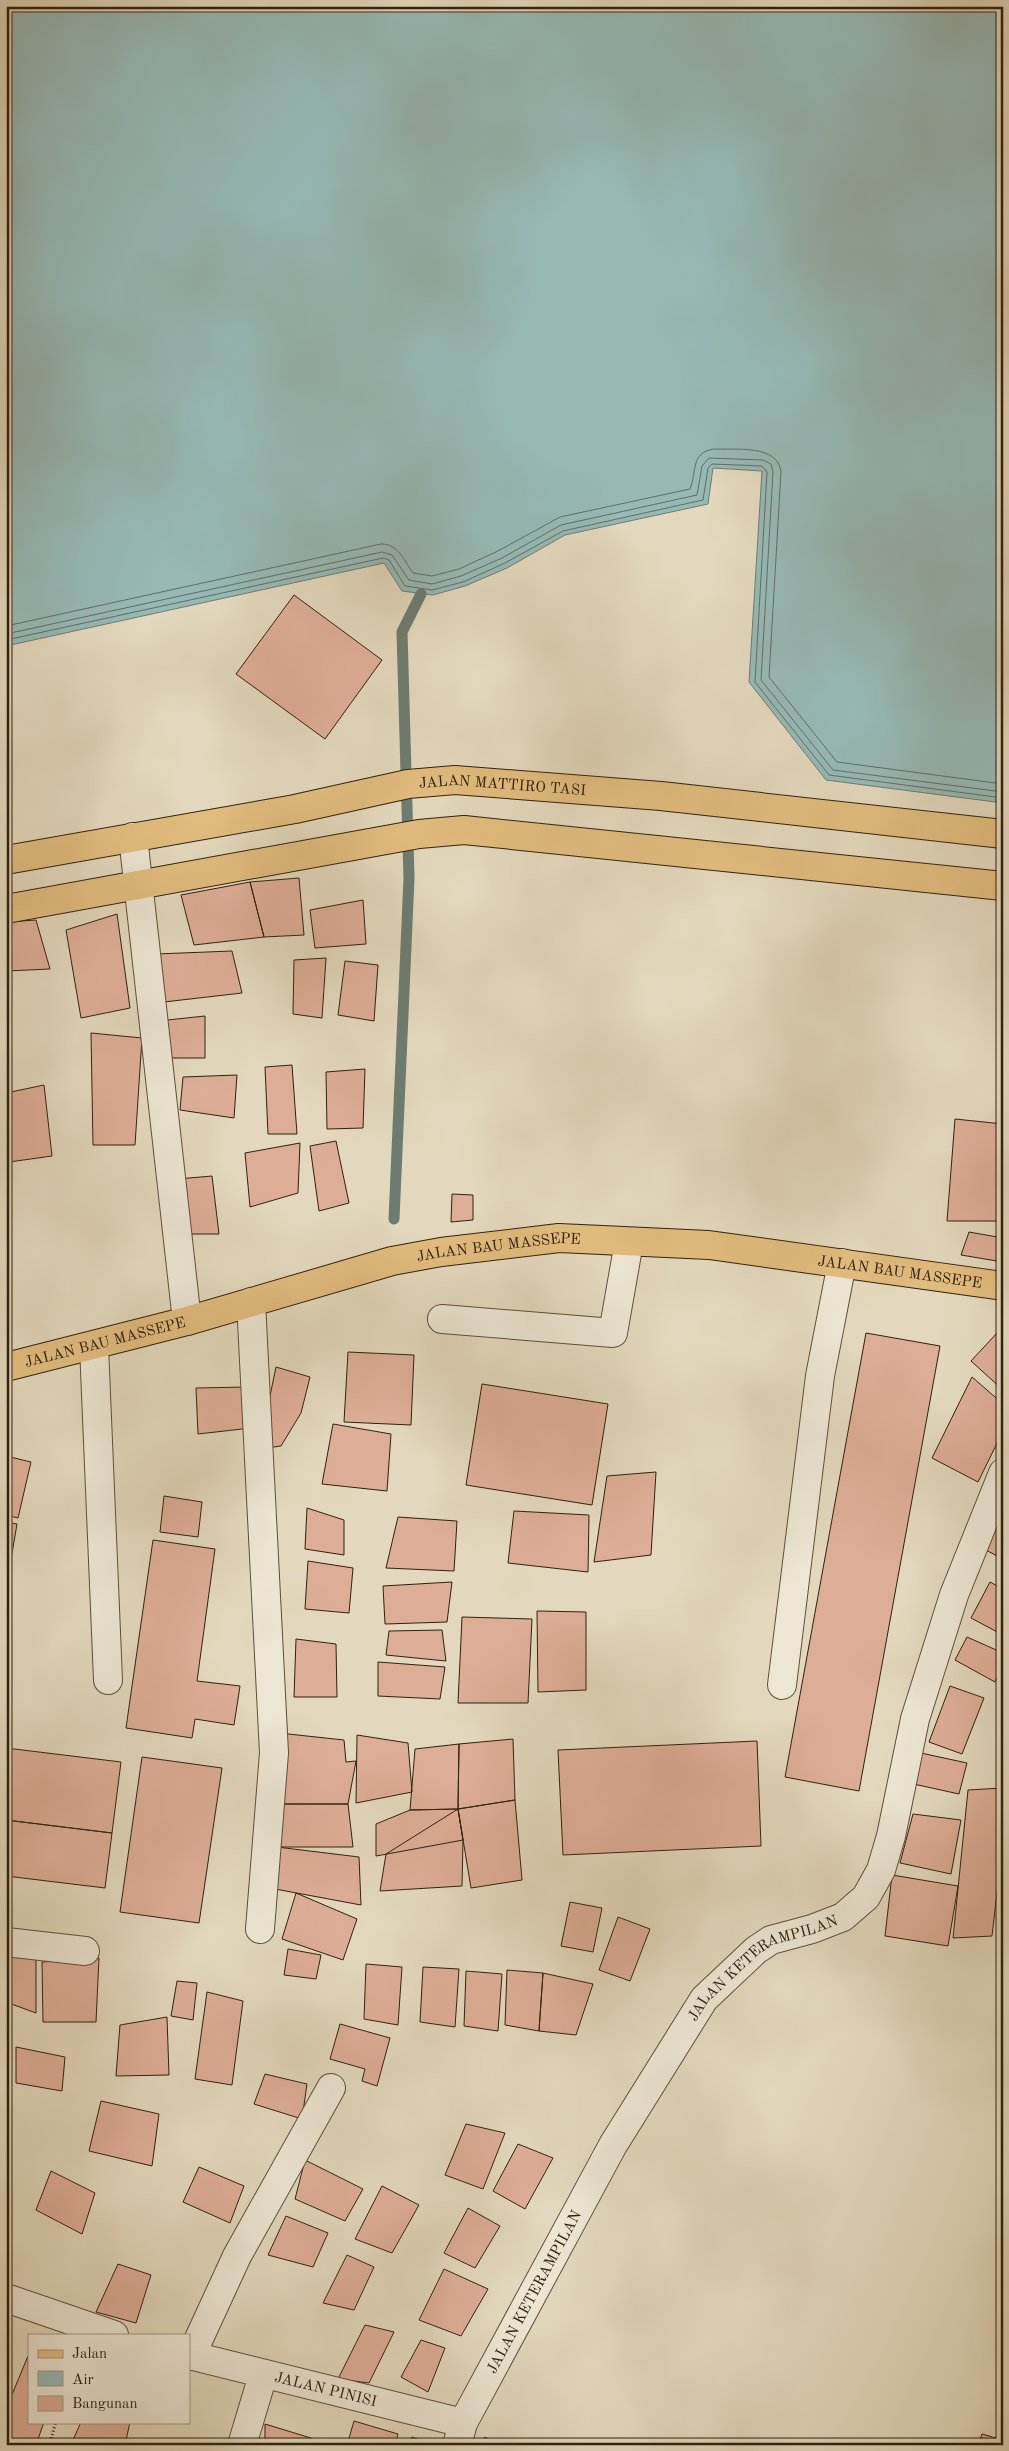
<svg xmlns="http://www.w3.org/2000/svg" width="1009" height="2451" font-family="'Old Standard TT',serif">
  <rect width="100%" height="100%" fill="#e3d8bd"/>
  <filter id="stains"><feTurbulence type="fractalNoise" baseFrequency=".004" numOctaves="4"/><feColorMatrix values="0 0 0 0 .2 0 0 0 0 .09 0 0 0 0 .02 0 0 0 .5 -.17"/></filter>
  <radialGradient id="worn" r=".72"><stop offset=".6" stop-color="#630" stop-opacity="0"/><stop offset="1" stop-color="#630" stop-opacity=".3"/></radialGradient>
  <!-- water -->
  <path fill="#96b9b6" stroke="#6d7c72" d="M6,6H1003V803L826,780L749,682L762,471L713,468L708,504L565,535L507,568L465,586L433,595L402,591L384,563L6,646Z"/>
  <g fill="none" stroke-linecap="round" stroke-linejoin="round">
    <!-- shore -->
    <path stroke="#626d62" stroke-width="1" d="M6,626L381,544C399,544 404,561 413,573L432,576L459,569L498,551L560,517L690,489C697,473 690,452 714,449C735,450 778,444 781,472L769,677L837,762L1003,784
      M6,634L382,552L392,555L409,580L432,584L461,576L502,558L561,525L697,495L702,466L709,458L763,460L771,464L773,472L761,680L833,770L1003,792
      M6,640L383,558L389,560L405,586L432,590L463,582L505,563L563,531L703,500L708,468L712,464L762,466L767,472L755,682L829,775L1003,798"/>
    <!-- stream -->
    <path stroke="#6d7c72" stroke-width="11" d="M394,1219L409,878L402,632L421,594"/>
  </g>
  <!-- building -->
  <path fill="#dead98" stroke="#2f210d" d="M294,595L382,660L325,739L236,674Z
    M299,878L304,935L264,937L250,882Z
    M250,882L264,937L194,945L181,895Z
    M363,900L366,944L315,948L310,910Z
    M117,914L130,1008L81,1018L66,930Z
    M36,920L50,969L6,971V922Z
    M232,951L242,993L164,1002L156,954Z
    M326,958L322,1018L293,1014L294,960Z
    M345,961L378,965L374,1021L338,1015Z
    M205,1016V1058H165L158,1021Z
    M91,1033L142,1038L135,1145H93Z
    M292,1065L297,1134H268L265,1067Z
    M365,1069L363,1128L327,1129L326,1072Z
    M237,1075L234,1118L180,1110L183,1077Z
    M44,1085L52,1156L9,1162L6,1144V1093Z
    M955,1119L1003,1124L1001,1221H947Z
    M336,1141L349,1203L319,1211L310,1146Z
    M300,1143L298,1193L250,1207L245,1153Z
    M212,1176L219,1234H179L178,1179Z
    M452,1194L473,1195V1220L451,1222Z
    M969,1232L1003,1238V1262L961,1255Z
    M866,1333L940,1346L859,1791L785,1777Z
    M997,1333L1003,1338V1390L971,1361Z
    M348,1352L414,1355L411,1425L344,1422Z
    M276,1367L310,1377L301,1413L281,1446L259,1449Z
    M972,1377L1003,1404V1431L978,1482L932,1458Z
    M482,1384L608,1404L592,1505L466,1485Z
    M247,1387L251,1428L198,1434L196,1388Z
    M333,1424L391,1434L387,1491L322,1484Z
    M6,1456L31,1462L18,1518L6,1515Z
    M656,1472L651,1555L594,1562L607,1476Z
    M164,1496L202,1502L198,1537L160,1532Z
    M1003,1504V1559L980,1547Z
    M307,1508L344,1520V1555L305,1549Z
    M514,1511L589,1515L588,1572L508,1563Z
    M398,1517L457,1521L454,1571L386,1568Z
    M6,1522L17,1524L6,1589Z
    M153,1540L215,1549L197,1681L240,1686L234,1725L195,1719L192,1738L126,1728Z
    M308,1561L353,1568L349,1613L305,1609Z
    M452,1582L447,1622L385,1624L383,1586Z
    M990,1582L1003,1589V1635L971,1618Z
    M537,1611L586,1612V1690L538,1692Z
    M462,1617L532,1619L528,1703H458Z
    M442,1630L446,1661L386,1655L389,1631Z
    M967,1637L1003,1653V1666L995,1682L955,1660Z
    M296,1639L336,1644L337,1697H294Z
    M378,1662L445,1667L440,1699L378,1696Z
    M950,1686L984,1698L962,1754L929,1742Z
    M279,1733L344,1740L346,1762L356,1761L348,1804H279Z
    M357,1735L408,1743L412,1792L356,1803Z
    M513,1739L515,1800L458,1809L459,1744Z
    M757,1741L761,1846L563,1855L558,1750Z
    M459,1744L458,1809L410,1810L415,1749Z
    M6,1748L121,1762L112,1833L6,1820Z
    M921,1753L967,1763L959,1794L909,1783Z
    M142,1757L222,1768L199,1923L120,1912Z
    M1003,1788V1840L992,1936L953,1938L968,1790Z
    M515,1800L522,1880L471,1888L458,1809Z
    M279,1804H348L353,1847H277Z
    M458,1809L463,1840L376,1856V1824L410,1810Z
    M458,1809L463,1840L462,1886L380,1891L386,1854Z
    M913,1814L961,1820L951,1874L900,1863Z
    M6,1820L112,1833L105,1888L6,1876Z
    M277,1847L359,1857L361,1905L275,1889Z
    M892,1875L958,1886L948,1946L885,1936Z
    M296,1893L357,1919L343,1960L282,1939Z
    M570,1902L602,1908L593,1952L561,1946Z
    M618,1917L650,1929L630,1981L599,1970Z
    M6,1949L36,1956V2013L6,2002Z
    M288,1949L321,1955L316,1979L284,1975Z
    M99,1958L96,2022H43L42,1962Z
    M366,1964L402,1967L398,2025L364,2019Z
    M423,1967L459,1969L455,2027L420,2022Z
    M507,1970L543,1973L539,2031L505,2025Z
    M466,1971L502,1974L498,2031L464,2026Z
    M543,1973L593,1984L576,2035L539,2031Z
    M177,1981L197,1983L193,2020L171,2016Z
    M207,1992L243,2001L232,2085L195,2079Z
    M167,2017L169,2075L116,2076L120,2025Z
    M340,2024L390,2038L377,2086L362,2081L365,2069L330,2059Z
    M16,2047L65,2057L62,2091L16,2083Z
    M265,2074L307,2084L302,2119L254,2104Z
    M101,2101L159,2114L152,2166L89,2151Z
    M466,2124L505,2133L483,2189L445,2175Z
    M518,2144L553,2158L525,2209L493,2191Z
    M305,2160L363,2189L345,2221L295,2199Z
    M199,2167L244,2186L230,2223L183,2202Z
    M51,2171L95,2193L82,2234L36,2210Z
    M382,2186L419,2205L392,2253L355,2239Z
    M468,2208L500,2226L475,2268L444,2253Z
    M286,2216L328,2233L313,2267L268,2255Z
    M347,2255L374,2267L354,2310L323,2303Z
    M118,2264L151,2275L136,2323L96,2312Z
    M444,2269L488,2289L461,2336L419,2320Z
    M365,2325L394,2332L369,2383L338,2379Z
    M421,2340L445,2348L428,2392L401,2377Z
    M28,2356L29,2422H44L36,2445H30L6,2436V2409Z
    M354,2421L398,2434L395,2445H347Z
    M81,2422H130L125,2445H90L73,2440Z
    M265,2424L311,2438L310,2445H265Z
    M982,2434L1003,2440V2445H978Z
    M412,2437L432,2445H409Z
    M485,2437L497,2445H480Z"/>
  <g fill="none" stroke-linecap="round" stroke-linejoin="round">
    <!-- minor casing -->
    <g stroke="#5c4f39" stroke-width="30">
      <g id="minor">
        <path d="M133,837L187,1321"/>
        <path d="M251,1302L274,1753L260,1929"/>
        <path d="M442,1319L613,1333L629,1242"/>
        <path d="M94,1346L108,1680"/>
        <path d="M782,1685L820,1376L842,1263"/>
        <path d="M6,1942L85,1951"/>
        <path d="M6,2298L114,2335"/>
        <path id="s1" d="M189,2355L463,2423"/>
        <path d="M191,2356L237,2256L331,2088"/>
        <path d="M242,2445L263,2375"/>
        <path id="s2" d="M457,2445L463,2423L613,2145L704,1999L756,1950L771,1940L812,1929L843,1917L866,1897L881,1870L891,1836L915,1719L954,1595L1003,1473"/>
      </g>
    </g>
    <!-- major casing -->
    <g stroke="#2f210d" stroke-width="30">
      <g id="major">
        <path id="s3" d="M6,860L295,809L408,784L455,780L661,796L1003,834"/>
        <path d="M6,909L419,834L464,830L1003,886"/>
      </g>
    </g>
    <!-- highway casing -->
    <g stroke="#2f210d" stroke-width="30">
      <g id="highway">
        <path id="s4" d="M6,1367L187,1321L392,1261L441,1252L559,1238L709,1245L1003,1286"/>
      </g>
    </g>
    <!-- path -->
    <path stroke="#2f210d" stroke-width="3" stroke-dasharray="1 2.5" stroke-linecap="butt" d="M49,2445L56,2422"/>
    <!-- minor -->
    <use href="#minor" stroke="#ede6d4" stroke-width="28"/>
    <!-- major -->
    <use href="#major" stroke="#e2bc7e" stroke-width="28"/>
    <!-- highway -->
    <use href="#highway" stroke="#e2bc7e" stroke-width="28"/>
  </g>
  <g text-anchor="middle" stroke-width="4" stroke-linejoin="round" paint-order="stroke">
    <!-- street labels -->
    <g font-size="15" fill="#2f210d" stroke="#ede6d4">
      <text dy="5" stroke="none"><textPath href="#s3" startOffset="504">JALAN MATTIRO TASI</textPath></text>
      <text dy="5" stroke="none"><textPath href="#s4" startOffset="508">JALAN BAU MASSEPE</textPath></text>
      <text dy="5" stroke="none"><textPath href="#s4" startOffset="912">JALAN BAU MASSEPE</textPath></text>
      <text dy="5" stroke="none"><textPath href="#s4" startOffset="102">JALAN BAU MASSEPE</textPath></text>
      <text dy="5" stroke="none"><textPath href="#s2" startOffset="578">JALAN KETERAMPILAN</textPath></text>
      <text dy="5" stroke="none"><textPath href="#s2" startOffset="172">JALAN KETERAMPILAN</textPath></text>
      <text dy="5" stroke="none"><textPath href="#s1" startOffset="141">JALAN PINISI</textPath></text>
    </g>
  </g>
  <!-- margin -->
  <rect width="1009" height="2451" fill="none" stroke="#e3d8bd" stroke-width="25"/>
  <rect x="8" y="8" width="994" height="2436" fill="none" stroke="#2f210d" stroke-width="2.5"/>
  <rect x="12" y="12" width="984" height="2426" fill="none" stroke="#2f210d"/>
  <!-- legend -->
  <rect x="28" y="2334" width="162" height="90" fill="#ede6d4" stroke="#a19784"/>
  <rect x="38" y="2350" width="25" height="8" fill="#e2bc7e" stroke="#a19784"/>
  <text x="72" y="2358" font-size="15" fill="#2f210d">Jalan</text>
  <rect x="38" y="2371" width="25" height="15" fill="#96b9b6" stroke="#a19784"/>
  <text x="72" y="2384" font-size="15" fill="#2f210d">Air</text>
  <rect x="38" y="2396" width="25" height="15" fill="#dead98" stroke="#a19784"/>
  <text x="72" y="2408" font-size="15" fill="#2f210d">Bangunan</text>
  <rect width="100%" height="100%" filter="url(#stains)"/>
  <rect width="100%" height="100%" fill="url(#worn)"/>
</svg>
